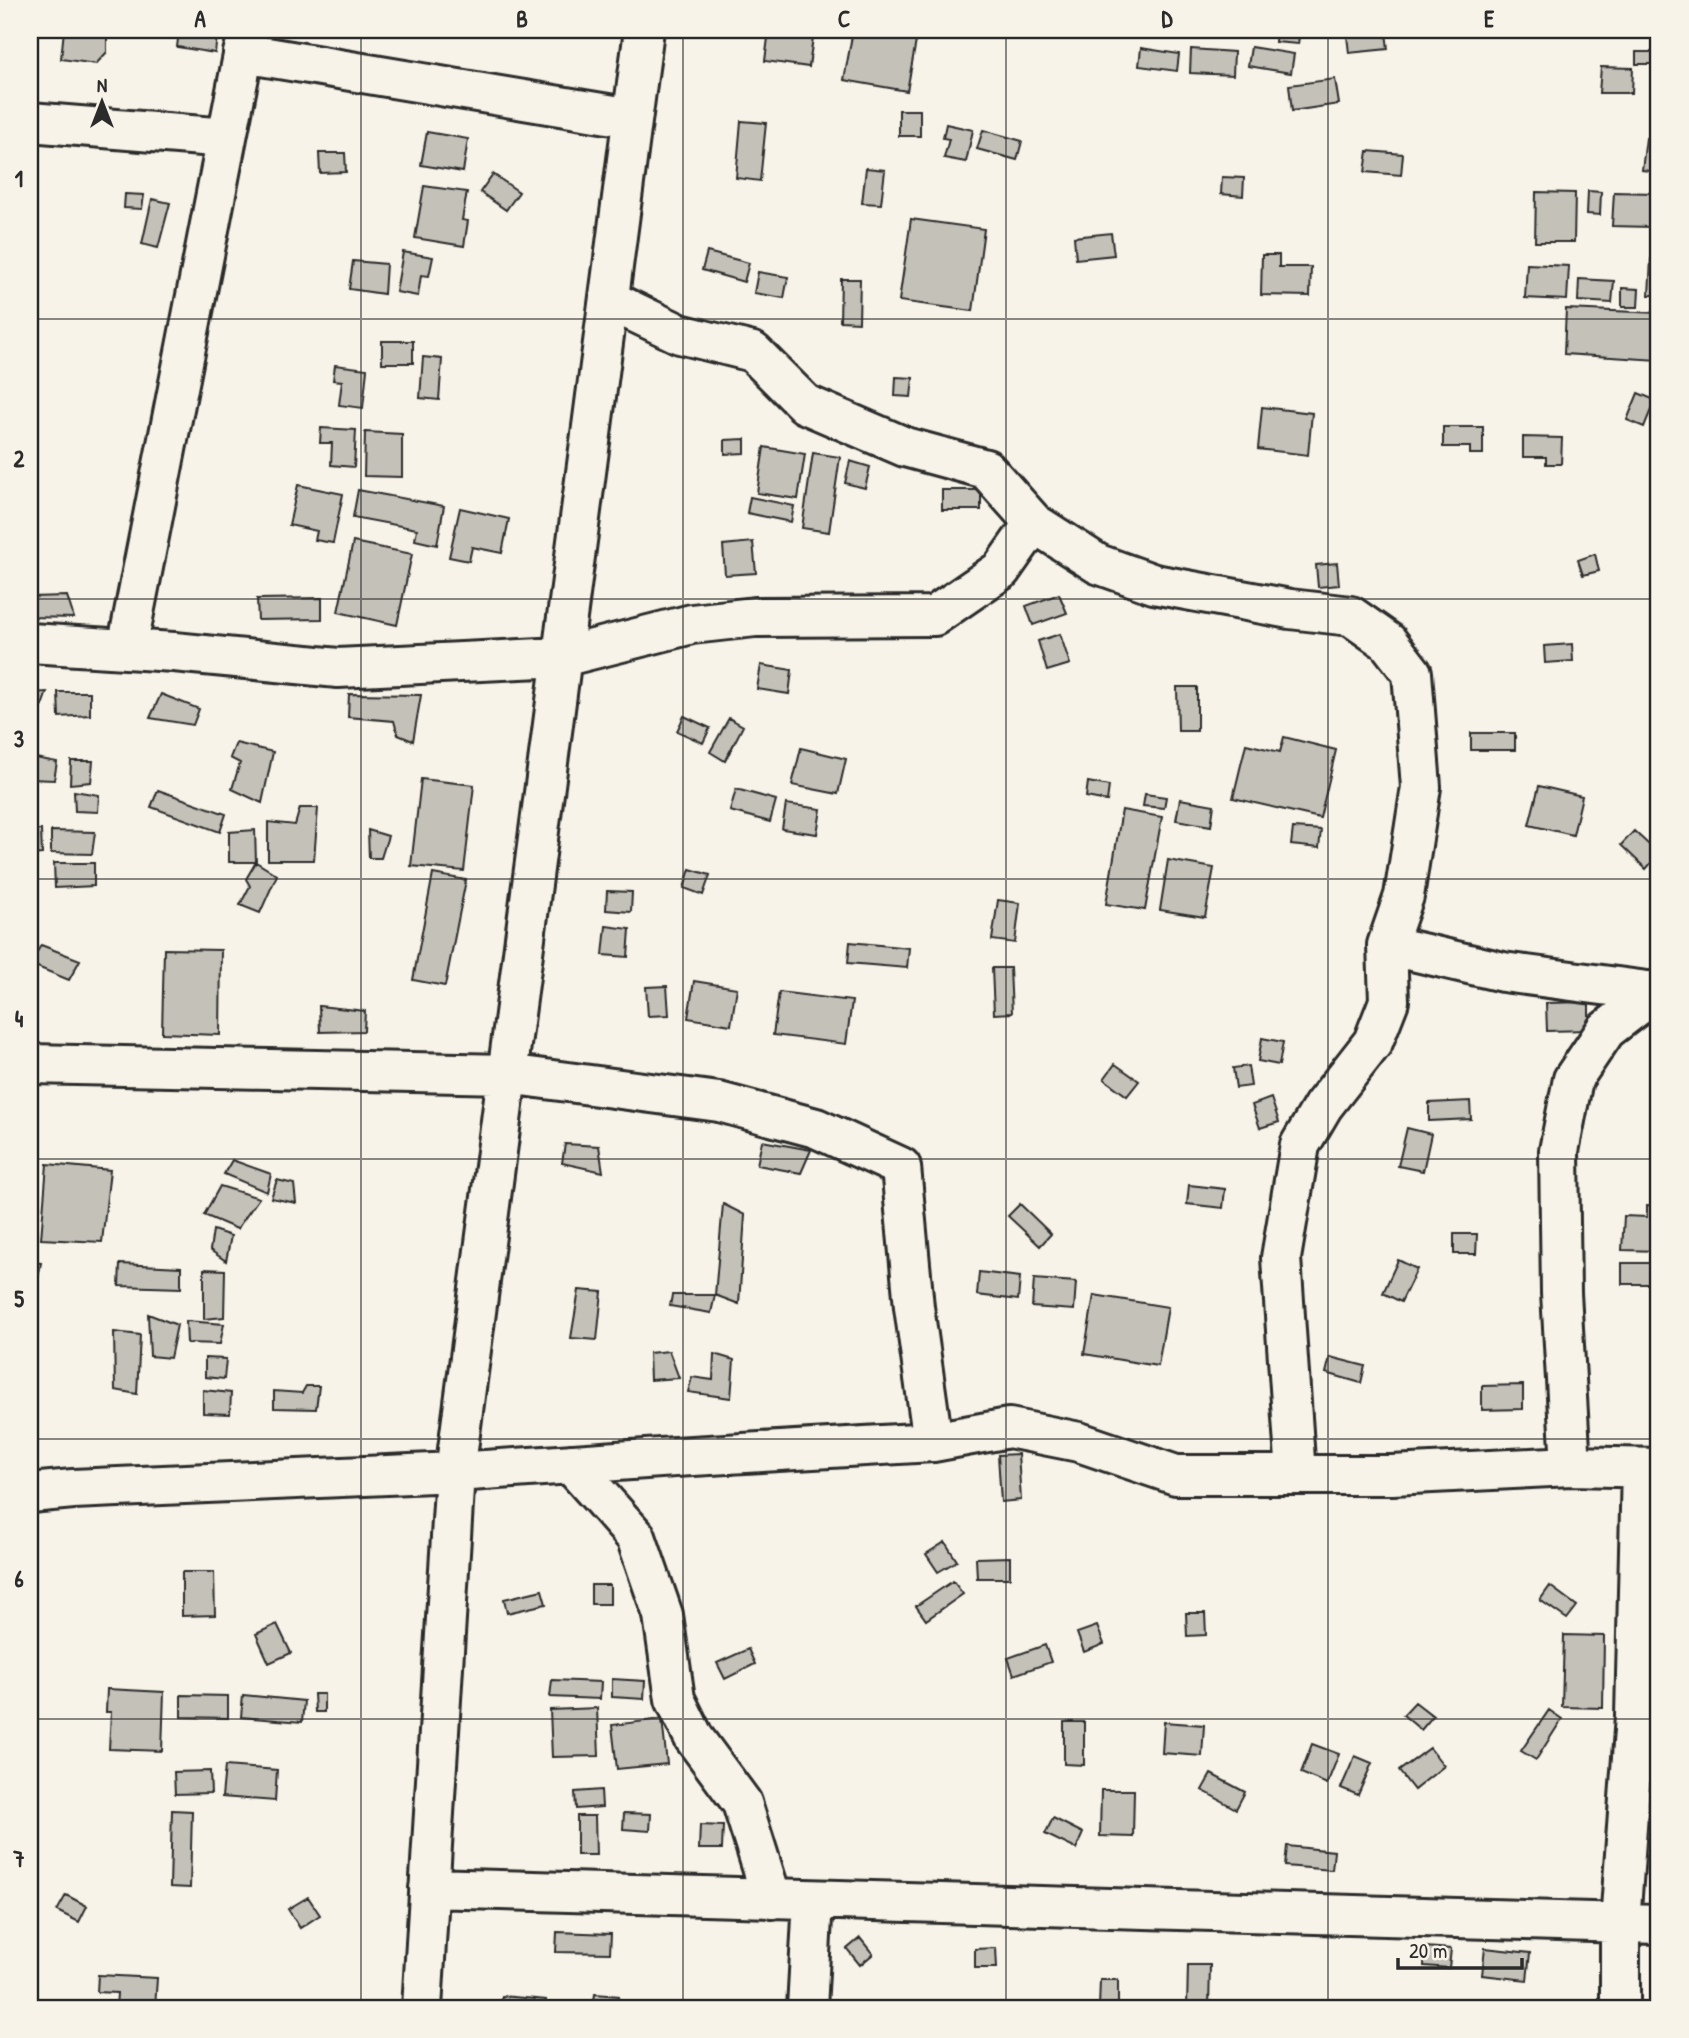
<svg xmlns="http://www.w3.org/2000/svg" width="1689" height="2038" font-family="'Patrick Hand',sans-serif">
  <rect width="100%" height="100%" fill="#f7f3e8"/>
  <filter id="ink" filterUnits="userSpaceOnUse"><feTurbulence type="fractalNoise" baseFrequency=".0143" numOctaves="2"/><feDisplacementMap in="SourceGraphic" scale="14" xChannelSelector="R" yChannelSelector="G"/><feConvolveMatrix kernelMatrix="1 2 1 2 8 2 1 2 1" color-interpolation-filters="sRGB"/></filter>
  <g filter="url(#ink)">
    <!-- building -->
    <path fill="#c4c1b9" stroke="#2b2b2b" stroke-width="2" d="M64,30H116V35L107,38V52L96,64L61,59Z
      M769,30H814L809,67L765,61Z
      M853,30H918L907,91L844,80Z
      M1276,30H1300L1298,44L1275,42Z
      M179,31L217,36L215,53L177,47Z
      M1386,32L1388,49L1349,53L1347,36Z
      M1251,47L1294,54L1291,73L1248,66Z
      M1141,48L1179,54L1177,71L1139,66Z
      M1191,49L1234,52L1233,75L1190,73Z
      M1636,52H1657V64H1636Z
      M1601,67L1633,68L1632,93H1599Z
      M1335,79L1339,104L1292,111L1289,85Z
      M899,110H920V136H899Z
      M741,121L766,123L760,181L736,178Z
      M946,124L973,130L966,162L944,158L949,139L943,138Z
      M983,130L1022,141L1017,160L977,149Z
      M427,132L468,139L463,172L421,165Z
      M1646,138L1659,140V172L1642,170Z
      M1368,151L1403,154L1401,175L1365,172Z
      M319,153H345L346,172L320,173Z
      M866,168L885,170L881,204L862,203Z
      M493,174L519,192L506,210L480,192Z
      M1222,177L1244,178L1243,196L1221,194Z
      M30,180L35,181L30,207Z
      M424,186L467,192L462,220L468,221L464,246L415,238Z
      M1588,191L1601,192L1600,215L1587,214Z
      M1536,192L1575,193L1574,242H1535Z
      M1614,192L1653,193L1652,227L1612,226Z
      M125,194L144,195L142,209L124,208Z
      M152,199L170,203L158,248L142,244Z
      M911,219L984,229L973,311L899,301Z
      M1111,233L1114,255L1076,259L1074,237Z
      M403,252L433,257L429,276L421,275L418,296L396,292Z
      M707,252L749,263L744,282L702,270Z
      M1262,255H1279V267H1311L1310,296L1261,295Z
      M1651,259H1659V295H1649Z
      M353,261L386,264L384,294L349,289Z
      M1527,264L1569,266L1567,300L1525,298Z
      M758,272L788,277L784,298L754,293Z
      M841,279H860L859,322L840,321Z
      M1579,279L1614,281L1612,303L1578,301Z
      M1622,288L1639,289L1638,307H1622Z
      M1566,309L1659,313L1658,360L1564,354Z
      M382,341H413V363H382Z
      M423,357L442,359L439,400L420,398Z
      M335,365L367,369L363,408L339,405L342,381L333,380Z
      M896,377L913,378L911,397L895,396Z
      M1638,393L1655,400L1644,427L1627,420Z
      M1262,407L1312,413L1308,455L1258,449Z
      M1443,427H1483V454H1470V447H1443Z
      M321,428L356,430L354,467L331,465L332,443H320Z
      M365,432L402,434V477L364,476Z
      M1523,437L1562,438L1561,464H1546V457H1523Z
      M745,439V453L725,454V440Z
      M764,447L805,454L798,499L757,493Z
      M813,453L840,457L829,532L802,528Z
      M850,461L870,467L865,488L845,483Z
      M298,485L343,494L333,543L315,540L317,531L289,525Z
      M358,490L444,506L437,545L415,540L417,529L353,517Z
      M942,490H981V510H942Z
      M750,497L794,506L791,522L747,513Z
      M460,508L509,519L502,553L472,547L469,561L449,557Z
      M353,542L412,554L397,625L338,612Z
      M753,542L756,573L725,575L723,545Z
      M1595,554L1599,571L1583,575L1578,560Z
      M1337,563L1339,585L1318,587L1316,565Z
      M1059,594L1067,613L1033,625L1026,606Z
      M67,596L74,618L30,617V597Z
      M322,598V619L258,620L257,599Z
      M1060,634L1070,664L1047,671L1038,641Z
      M1572,644L1573,661L1545,663L1544,646Z
      M761,665L792,670L789,694L757,689Z
      M1177,687H1197V731H1178Z
      M47,692L39,714H30V693Z
      M58,692H90V715L59,717Z
      M161,694L199,709L193,725L150,718Z
      M349,694L421,695L413,741L398,735L394,721L348,717Z
      M684,716L710,728L703,743L677,731Z
      M729,718L743,726L725,761L710,752Z
      M1471,733H1515V750H1471Z
      M1284,737L1336,750L1320,818L1233,798L1246,744L1280,752Z
      M236,743L273,752L262,803L232,789L240,763L230,758Z
      M801,748L846,759L838,794L792,785Z
      M30,757L57,762L54,780L30,779Z
      M71,761H93L91,782L70,784Z
      M421,779L474,785L464,871L411,866Z
      M1088,782L1109,786L1107,801L1086,797Z
      M1539,786L1582,796L1573,835L1529,825Z
      M736,789L776,800L770,822L730,811Z
      M158,790L226,814L220,832L151,807Z
      M74,791L99,795L98,812L75,811Z
      M1145,794L1166,797L1164,808L1143,806Z
      M1180,799L1214,805L1211,826L1176,820Z
      M786,804L821,809L817,834L782,829Z
      M300,808H318L314,860H268V822L295,825Z
      M1122,810L1162,817L1145,910L1106,904Z
      M1293,828L1321,830L1319,848L1291,845Z
      M30,830H41L42,854L30,855Z
      M255,830L256,862H229V832Z
      M368,830L388,836L381,858H369Z
      M51,831L95,832L92,854L51,853Z
      M1634,831L1659,854L1646,869L1621,845Z
      M1168,860L1214,868L1205,917L1160,910Z
      M256,862L277,875L260,913L240,905L250,886L246,879Z
      M54,863H94V886L55,888Z
      M690,869L710,875L703,895L684,888Z
      M433,874L466,880L445,986L413,980Z
      M607,891L632,892L631,912L606,910Z
      M998,900L1020,903L1015,943L992,940Z
      M606,926L630,929L628,957L603,955Z
      M850,942L909,948L907,968L848,963Z
      M41,945L80,960L69,980L30,964Z
      M164,949L221,950L220,1035L162,1033Z
      M992,968H1010L1012,1013L994,1014Z
      M694,981L737,988L731,1025L688,1018Z
      M667,986L669,1015L648,1016L646,987Z
      M779,992L852,1001L846,1044L773,1035Z
      M1589,1002V1030L1547,1031L1546,1003Z
      M319,1006L365,1011L364,1031L320,1032Z
      M1262,1038L1283,1042L1279,1065L1258,1061Z
      M1115,1064L1139,1081L1127,1096L1104,1079Z
      M1248,1066L1251,1086L1236,1088L1233,1068Z
      M1271,1098L1279,1122L1260,1128L1252,1105Z
      M1470,1101L1471,1119L1429,1121V1103Z
      M1407,1128L1431,1134L1423,1171L1398,1166Z
      M762,1141L811,1150L801,1173L757,1165Z
      M565,1144L599,1146L603,1172L562,1163Z
      M232,1160L271,1174L267,1192L224,1174Z
      M47,1164L110,1170L102,1242L41,1239Z
      M277,1180L294,1184L296,1203L271,1198Z
      M1189,1185L1225,1189L1223,1208L1187,1204Z
      M220,1186L259,1198L237,1229L204,1215Z
      M723,1204L745,1215L739,1304L715,1295Z
      M1020,1204L1051,1234L1040,1246L1008,1216Z
      M1647,1205L1659,1206V1251L1622,1250L1624,1216L1647,1217Z
      M213,1230L231,1236L226,1261L210,1250Z
      M1454,1234H1477L1476,1254H1454Z
      M1398,1260L1417,1269L1401,1302L1383,1293Z
      M30,1262L41,1263L35,1293H30Z
      M1622,1263H1659V1284H1622Z
      M120,1264L181,1267V1288L119,1286Z
      M204,1269L225,1270L224,1317L204,1319Z
      M979,1272L1020,1277L1018,1300L977,1295Z
      M1034,1279L1076,1282L1074,1310L1032,1307Z
      M579,1290L602,1292L597,1340L571,1338Z
      M672,1295H715L711,1313L670,1306Z
      M1094,1295L1168,1307L1158,1366L1084,1354Z
      M148,1314L177,1325L170,1358L150,1356Z
      M186,1321L224,1324L220,1344L187,1343Z
      M114,1332L140,1335L137,1394L115,1390Z
      M669,1351L679,1378L650,1380L649,1353Z
      M714,1354L734,1360L731,1398L688,1392L692,1377L713,1380Z
      M1330,1357L1365,1366L1361,1383L1326,1373Z
      M205,1358L226,1359L224,1379L205,1377Z
      M1523,1385V1409L1482,1410V1386Z
      M306,1386H319L316,1409L274,1408V1391L302,1393Z
      M203,1390L231,1393L230,1414L203,1413Z
      M1018,1454L1021,1500L1001,1502L998,1455Z
      M945,1542L957,1561L938,1572L926,1554Z
      M1010,1557V1578H977L976,1558Z
      M182,1572H214L215,1615L182,1616Z
      M953,1581L963,1594L926,1620L916,1606Z
      M591,1585H610V1604H591Z
      M1550,1586L1577,1606L1567,1619L1540,1600Z
      M542,1590L546,1604L507,1613L504,1599Z
      M1186,1613H1205L1206,1635L1187,1636Z
      M277,1624L291,1653L269,1663L256,1634Z
      M1097,1626L1104,1644L1084,1652L1077,1633Z
      M1564,1635L1604,1636L1603,1708L1562,1707Z
      M1045,1645L1051,1662L1014,1675L1008,1658Z
      M748,1649L755,1664L725,1679L717,1663Z
      M612,1679L645,1681L644,1699L612,1697Z
      M552,1680L601,1682L600,1699L550,1697Z
      M107,1689L164,1692L162,1751L109,1749L111,1712H106Z
      M314,1694H324V1712H315Z
      M181,1695L228,1696V1718L181,1717Z
      M243,1695L304,1701L302,1722L241,1717Z
      M1415,1702L1433,1716L1421,1730L1403,1715Z
      M597,1708L599,1756L552,1757L550,1710Z
      M1549,1710L1562,1719L1536,1760L1521,1751Z
      M662,1719L667,1764L617,1769L612,1725Z
      M1064,1722H1084V1765L1064,1764Z
      M1164,1722L1204,1725L1202,1756L1162,1753Z
      M1312,1744L1339,1754L1327,1784L1301,1773Z
      M1430,1748L1444,1766L1414,1790L1399,1771Z
      M1355,1756L1372,1763L1358,1795L1341,1788Z
      M225,1766L277,1770L275,1801L222,1797Z
      M210,1771L211,1793L175,1794L174,1772Z
      M1211,1774L1245,1792L1236,1809L1202,1790Z
      M601,1790L602,1807L576,1809L575,1792Z
      M1101,1790H1134L1133,1837L1100,1836Z
      M172,1810L192,1811L190,1888L170,1887Z
      M624,1813L651,1814L650,1831L623,1829Z
      M577,1816H595L596,1855H577Z
      M1053,1818L1083,1833L1076,1849L1045,1834Z
      M700,1825L723,1826L722,1849H699Z
      M1287,1846L1334,1851L1332,1870L1285,1866Z
      M66,1895L87,1906L79,1922L57,1911Z
      M308,1897L320,1915L300,1928L288,1909Z
      M557,1932L611,1934L610,1953L556,1952Z
      M860,1938L873,1954L860,1965L847,1949Z
      M1425,1947L1451,1949L1449,1968L1424,1966Z
      M996,1948L997,1968H975V1949Z
      M1485,1948L1530,1953L1527,1980L1482,1975Z
      M1188,1965H1210L1209,2008H1187Z
      M98,1975L157,1978L155,2008H116L117,1993L97,1992Z
      M1100,1980H1118V2008H1099Z
      M595,1994L619,1996L618,2008H593Z
      M502,1996L546,2000L545,2008H501Z"/>
    <g fill="none" stroke-linecap="round" stroke-linejoin="round">
      <!-- street casing -->
      <g stroke="#2b2b2b" stroke-width="44">
        <path id="street" d="M243,53L632,118
          M30,122L227,138
          M609,300L680,334L753,352L805,404L905,447L986,469L1034,523L1098,564L1154,584L1290,609L1351,616L1388,642L1412,673L1421,787L1404,896L1387,945L1389,1001L1373,1042L1323,1106L1300,1145L1281,1258L1296,1475
          M30,643L174,652L338,668L562,657L692,624L755,617L934,616L1001,570L1034,523
          M127,649L248,30
          M1387,945L1503,972L1655,992
          M30,1064L507,1074L719,1102L816,1128L901,1167L914,1307L933,1442
          M571,1464L636,1537L663,1615L675,1699L694,1738L742,1803L772,1899
          M1571,1466L1561,1293L1559,1151L1573,1079L1606,1030L1659,989
          M30,1493L73,1489L455,1472L675,1457L933,1442L1009,1428L1079,1442L1176,1475H1392L1571,1466L1659,1468
          M429,1888L1659,1924
          M422,2008L455,1472L644,30
          M807,2008L813,1900
          M1620,2008V1923L1635,1716L1641,1468"/>
      </g>
      <!-- street -->
      <use href="#street" stroke="#f7f3e8" stroke-width="38"/>
    </g>
  </g>
  <!-- grid -->
  <path fill="none" stroke="#2b2b2b" stroke-width="2" stroke-opacity="0.55" d="M361,30V2008M683,30V2008M1006,30V2008M1328,30V2008M30,319H1659M30,599H1659M30,879H1659M30,1159H1659M30,1439H1659M30,1719H1659"/>
  <!-- margin -->
  <rect width="1689" height="2038" fill="none" stroke="#f7f3e8" stroke-width="77"/>
  <!-- north arrow -->
  <g transform="translate(102 102)" stroke="#f7f3e8" stroke-width="5" paint-order="stroke">
  <path d="M0-5L12 26L0 18L-12 26Z" fill="#2b2b2b"/>
  <text y="-10" font-size="19" font-weight="bold" text-anchor="middle" fill="#2b2b2b">N</text>
  </g>
  <!-- scale -->
  <path d="M1398 1958v10h124v-10" fill="none" stroke="#2b2b2b" stroke-width="3.5"/>
  <text x="1409" y="1958" font-size="21" fill="#2b2b2b" stroke="#f7f3e8" stroke-width="5" paint-order="stroke">20 m</text>
  <rect x="38" y="38" width="1612" height="1962" fill="none" stroke="#2b2b2b" stroke-width="2.5"/>
  <g font-size="23" text-anchor="middle" font-weight="bold" fill="#2b2b2b">
    <text x="200" y="27">A</text>
    <text x="522" y="27">B</text>
    <text x="844" y="27">C</text>
    <text x="1167" y="27">D</text>
    <text x="1489" y="27">E</text>
    <text x="19" y="187">1</text>
    <text x="19" y="467">2</text>
    <text x="19" y="747">3</text>
    <text x="19" y="1027">4</text>
    <text x="19" y="1307">5</text>
    <text x="19" y="1587">6</text>
    <text x="19" y="1867">7</text>
  </g>
</svg>
